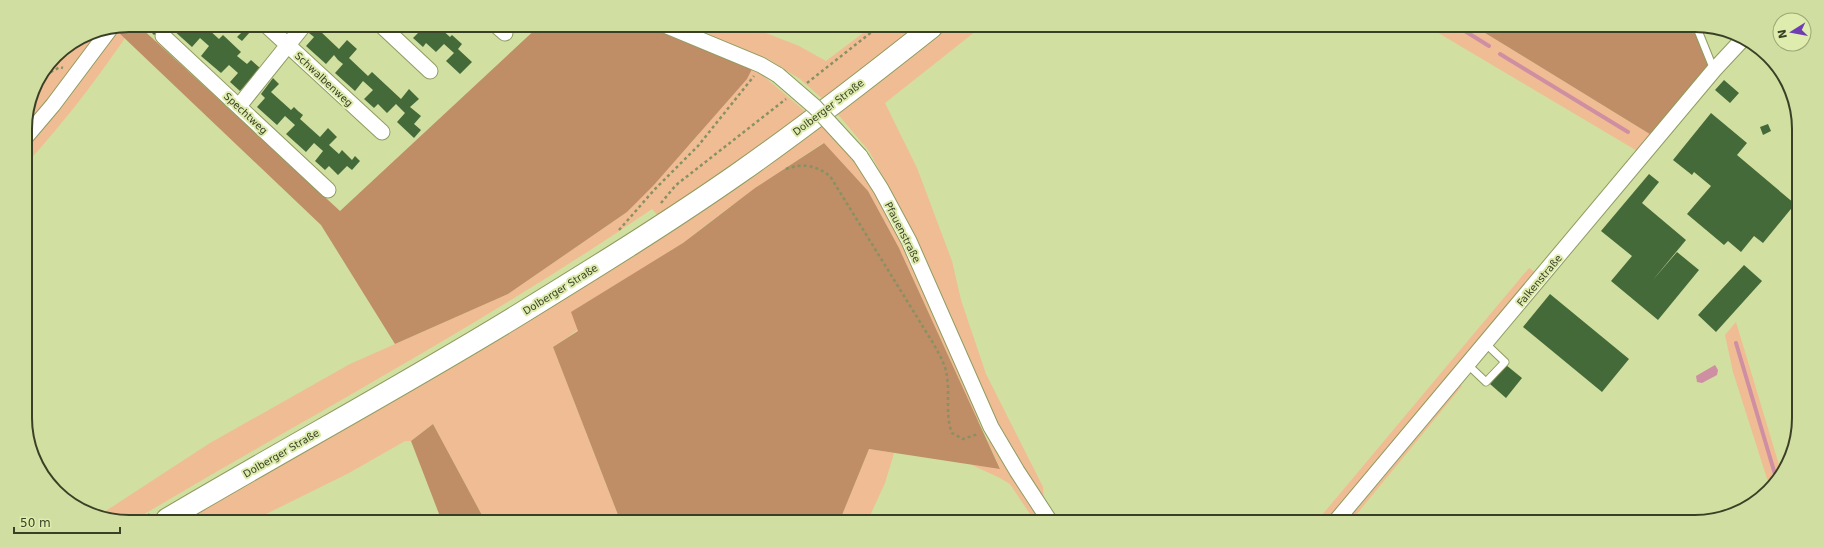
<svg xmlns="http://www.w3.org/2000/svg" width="1824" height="547" font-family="'DejaVu Sans',sans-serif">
  <rect width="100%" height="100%" fill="#d1dfa0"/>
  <!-- green -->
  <path fill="#f0bc94" d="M685,26H748L799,46L826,61L871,27H919L824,100L800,79L768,59Z
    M947,27H981L885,103L917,168L952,261L961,300L986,374L1043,487L1044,505L995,419L915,237L869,151L836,112Z
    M1430,28H1477L1653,136L1639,152Z
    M100,31L47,102L25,127C25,107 36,77 51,63C55,58 65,59 70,54C81,41 80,35 100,31Z
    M117,31L125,38C94,83 62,125 25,165V146Z
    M753,67L807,113L659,217L652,209C487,322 309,416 136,519H102L98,516L210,443L350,364L508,294L627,212L693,141Z
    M821,125L853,161L857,159L894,220L980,416L978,421L899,248L868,191L823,143C775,175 727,207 682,244C639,278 600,317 553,347L620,520L484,519L433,424L411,441H405L349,473L256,519H185Z
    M1529,268L1538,274L1331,521H1317Z
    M1736,322L1782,475L1770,488L1733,372L1725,335Z
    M1457,383L1462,386L1351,521H1342Z
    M987,440L992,443L1044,520H1034L1010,484L1000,478L972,465L1000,468Z
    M869,449L894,453L885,483L868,520H840Z"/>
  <!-- forest -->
  <path fill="#bf8d66" d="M129,25H138L340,211L539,26H653L739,60L753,67L747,79L653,186L627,212L508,294L395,344L321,225L117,31L121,27Z
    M1477,28H1701L1712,61L1653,136Z
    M824,143L868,191L899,248L1000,469L869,449L840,520H620L553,347L578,331L571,312L683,243L755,188Z
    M433,424L484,519H441L411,441Z"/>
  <!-- water -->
  <path fill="#ce8fa3" d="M1715,365L1718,370L1717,375L1702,383L1697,382L1696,376Z"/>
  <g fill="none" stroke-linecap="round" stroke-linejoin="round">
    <!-- stream -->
    <path stroke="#ce8fa3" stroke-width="4" d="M1460,28L1489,46
      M1500,54L1628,132
      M1736,343L1777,481"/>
  </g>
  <!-- building -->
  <path fill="#456a3a" d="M147,25H153L159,30L154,35L146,27Z
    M172,25H199L206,31L208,29L219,39L223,35L241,52L237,56L247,64L251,60L260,68L240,91L230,82L238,73L229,65L221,73L201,56L209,46L200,38L192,47L172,29L174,27Z
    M284,25H293L289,30Z
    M317,25L322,28L320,31L339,49L347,40L357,49L349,58L368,76L372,72L401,99L409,89L419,99L410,107L421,116L414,124L421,130L414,138L397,122L405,113L396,104L387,113L378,104L374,108L364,99L373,90L363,81L355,91L335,73L343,64L338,60L334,55L326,64L306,46L314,37L309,33Z
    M399,26H408L404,30Z
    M416,26H430L437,32L440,28L450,37L452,35L462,44L458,49L472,62L460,74L446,61L454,53L444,44L436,52L426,43L423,47L413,38L421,30Z
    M246,28L250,32L242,41L237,37Z
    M273,78L279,84L271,92L291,110L294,107L298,111L303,115L300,119L320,137L328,128L337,137L329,145L339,154L342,150L352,160L355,156L360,161L352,170L347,166L338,175L329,166L325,170L315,161L323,151L314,143L306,152L286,134L295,125L285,116L277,125L257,107L265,98L261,94Z
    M1724,80L1739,93L1730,103L1715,90Z
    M1711,113L1747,143L1737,155L1795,204L1763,243L1754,236L1741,252L1728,241L1724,245L1687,214L1711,186L1694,172L1692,175L1673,160Z
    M1768,124L1771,131L1763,135L1760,127Z
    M1649,174L1659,182L1642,203L1686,240L1652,281L1677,252L1699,270L1658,320L1611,281L1632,256L1601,231Z
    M1744,265L1762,281L1716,332L1698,315Z
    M1550,294L1629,359L1602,392L1523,327Z
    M1506,365L1522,378L1506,398L1490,384L1495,378L1494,377Z"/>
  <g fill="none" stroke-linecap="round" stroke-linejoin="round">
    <!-- service casing -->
    <g stroke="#8f9c60" stroke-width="9">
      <path id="service" d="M1697,28L1714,70
        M1467,364L1486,382L1505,362L1485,343"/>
    </g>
    <!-- minor casing -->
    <g stroke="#8f9c60" stroke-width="17">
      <path id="minor" d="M266,25L382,132
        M382,26L430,71
        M497,26L505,33
        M667,26L761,65L778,75
        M163,36L328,190
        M239,106L304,25
        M25,138L53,105L110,29
        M860,156L881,189L909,241L991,427L1017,471L1049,520
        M1336,521L1714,70L1742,40"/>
    </g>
    <!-- secondary casing -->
    <g stroke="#8f9c60" stroke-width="23">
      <path id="secondary" d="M167,519C285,449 406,384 523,312C596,267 669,222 739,173C805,127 869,77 932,27"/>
    </g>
    <!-- path -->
    <path stroke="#879164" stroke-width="2.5" stroke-dasharray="3 3" stroke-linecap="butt" d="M40,78L60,67L63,68
      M807,83L878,27
      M786,169C803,163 815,165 830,176L933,343C939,354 946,365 947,377C950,396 945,415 952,433L963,439L978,434
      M661,203L676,185L786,99
      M619,230L655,189L698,146L754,76
      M142,519L152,513"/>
    <!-- service -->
    <use href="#service" stroke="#fff" stroke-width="7"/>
    <!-- minor -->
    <use href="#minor" stroke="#fff" stroke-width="15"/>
    <!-- secondary -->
    <use href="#secondary" stroke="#fff" stroke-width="21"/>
    <!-- minor-bridge casing -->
    <g stroke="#8f9c60" stroke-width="17" stroke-linecap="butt">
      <path id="minor-bridge" d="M778,75L815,107L860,156"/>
    </g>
    <!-- minor-bridge -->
    <use href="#minor-bridge" stroke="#fff" stroke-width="15"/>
  </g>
  <g text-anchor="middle" stroke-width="4" stroke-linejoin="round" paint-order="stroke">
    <!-- street labels -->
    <g font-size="10" fill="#3a4026" stroke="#deecad">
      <text transform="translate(324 79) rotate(43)" y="4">Schwalbenweg</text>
      <text transform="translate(828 107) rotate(-37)" y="4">Dolberger Straße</text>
      <text transform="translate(246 113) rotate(43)" y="4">Spechtweg</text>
      <text transform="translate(903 232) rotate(63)" y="4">Pfauenstraße</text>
      <text transform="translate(1539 280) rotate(-50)" y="4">Falkenstraße</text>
      <text transform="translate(560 289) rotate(-32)" y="4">Dolberger Straße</text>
      <text transform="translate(281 453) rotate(-30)" y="4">Dolberger Straße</text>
    </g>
  </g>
  <!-- crop -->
  <path d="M0 0H1824V547H0ZM129 32H1695A97 97 0 0 1 1792 129V418A97 97 0 0 1 1695 515H129A97 97 0 0 1 32 418V129A97 97 0 0 1 129 32Z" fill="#d1dea2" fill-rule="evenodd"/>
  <path fill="none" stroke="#3a4026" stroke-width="2" d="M129 32H1695A97 97 0 0 1 1792 129V418A97 97 0 0 1 1695 515H129A97 97 0 0 1 32 418V129A97 97 0 0 1 129 32Z"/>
  <!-- north arrow -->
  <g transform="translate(1792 32) rotate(259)"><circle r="19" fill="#deecad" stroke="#9ca777"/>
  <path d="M0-3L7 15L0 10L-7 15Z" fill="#6e3cb3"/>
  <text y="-6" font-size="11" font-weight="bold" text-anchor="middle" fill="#3a4026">N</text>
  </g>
  <!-- scale -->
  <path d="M14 527v6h106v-6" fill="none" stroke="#3a4026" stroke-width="2"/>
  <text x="20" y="527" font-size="12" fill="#3a4026" stroke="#deecad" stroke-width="3" paint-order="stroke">50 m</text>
</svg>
